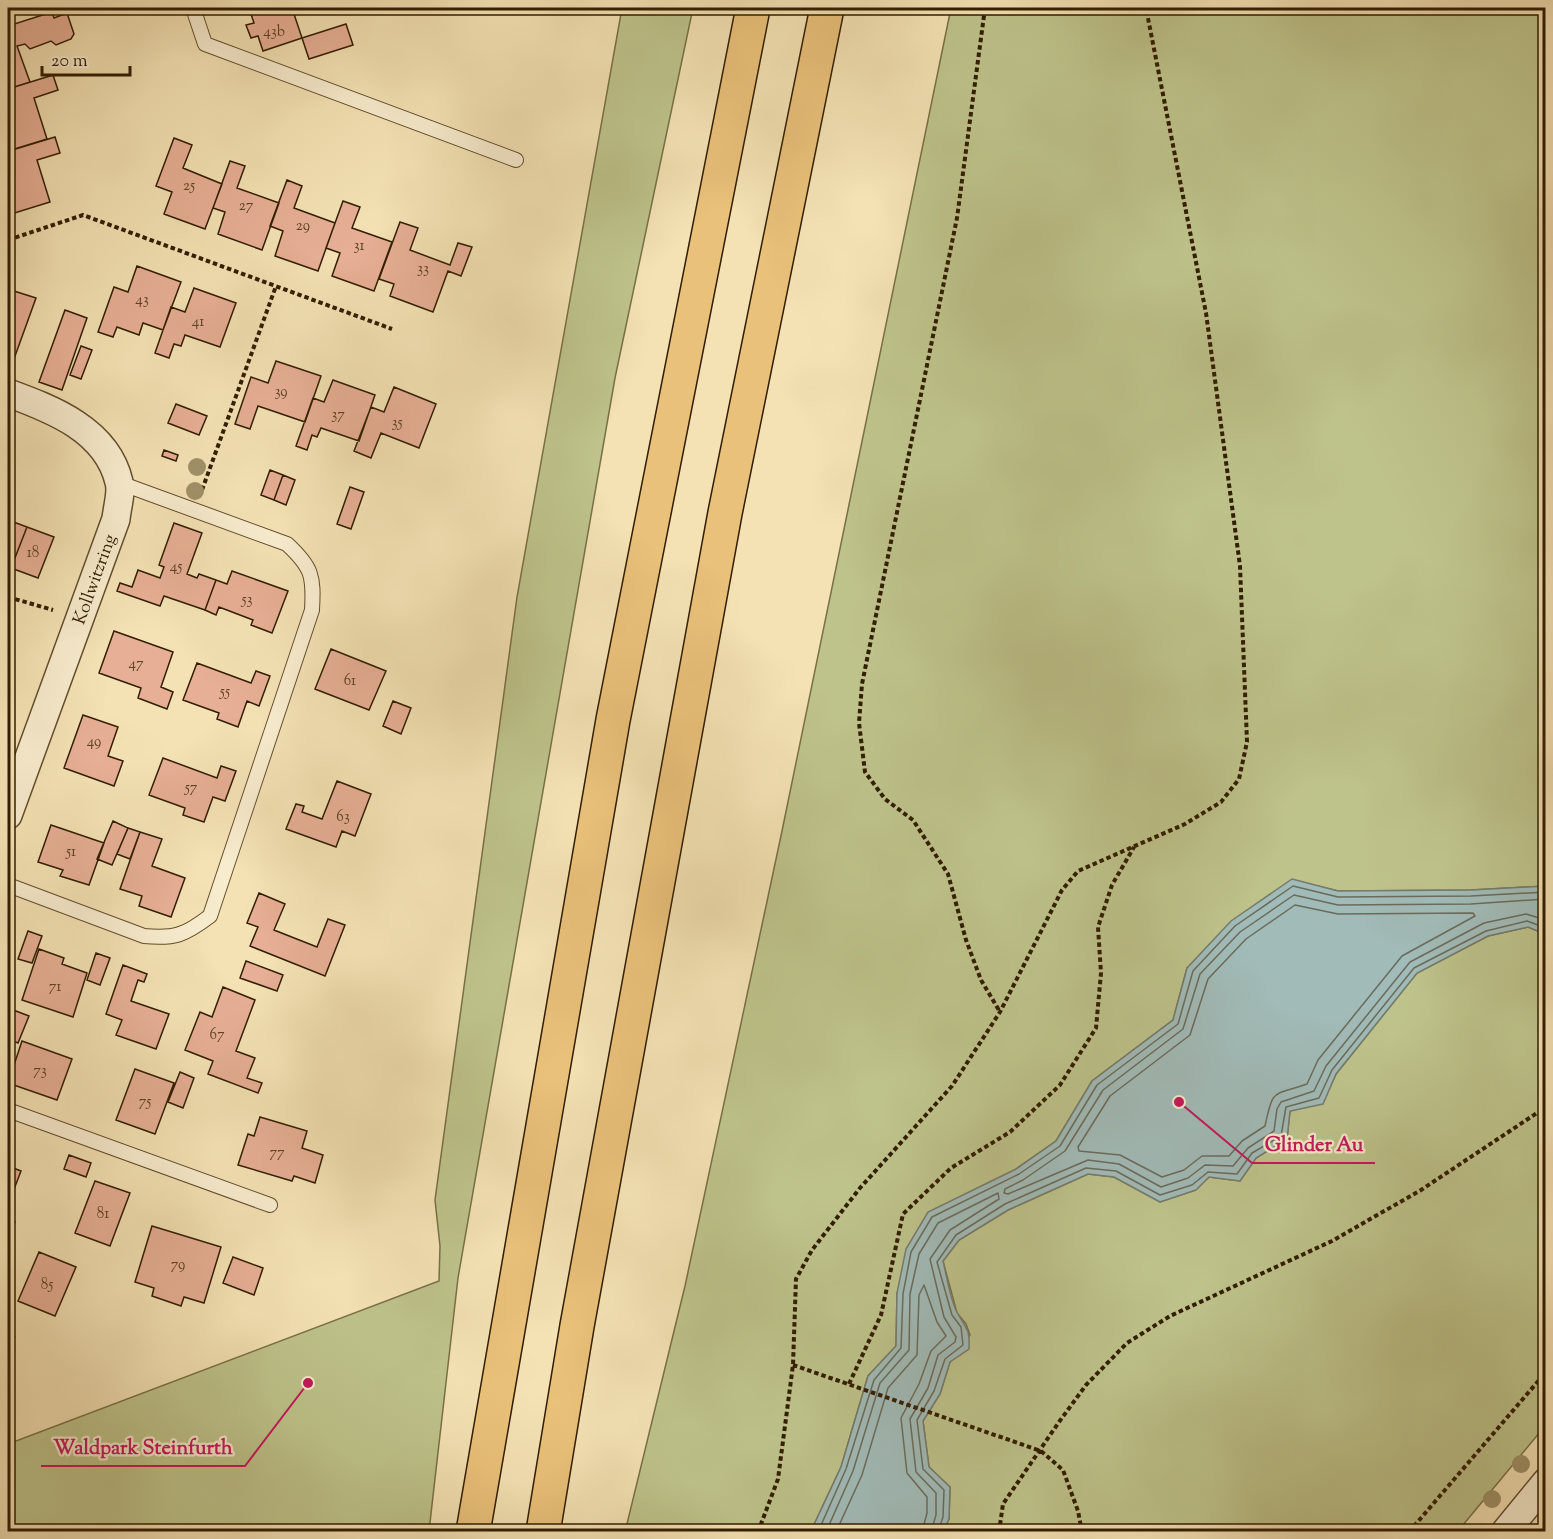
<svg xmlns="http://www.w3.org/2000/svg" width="1553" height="1539" font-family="'Sorts Mill Goudy',serif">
  <rect width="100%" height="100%" fill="#f4e2b4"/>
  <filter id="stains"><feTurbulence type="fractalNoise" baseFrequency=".00333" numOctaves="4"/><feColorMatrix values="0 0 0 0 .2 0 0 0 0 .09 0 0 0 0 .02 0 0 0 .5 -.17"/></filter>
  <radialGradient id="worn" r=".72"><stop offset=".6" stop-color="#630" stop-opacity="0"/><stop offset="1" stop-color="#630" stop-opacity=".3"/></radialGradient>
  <!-- green -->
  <path fill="#bec38b" stroke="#787046" stroke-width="1.5" d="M622,8H693L615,378L458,1278L429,1531H8V1444L439,1281L440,1246L435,1200L517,597Z
    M951,8H1545V886L1471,890L1338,891L1318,886L1187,968L1173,1020L1092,1081L1056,1141L1016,1169L897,1293L896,1346L868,1376L841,1467L811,1531L625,1532L685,1286L782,831Z
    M1528,927L1545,934V1426L1458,1531H943L949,1519L950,1487L929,1467L923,1421L940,1394L950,1362L970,1335L966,1324L957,1313L943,1261L959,1240L1008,1210L1088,1174L1114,1177L1160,1202L1195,1190L1209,1177L1240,1181L1256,1158L1287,1139L1290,1111L1323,1103L1336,1074L1417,973L1488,936Z"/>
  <!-- water -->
  <path fill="#a1bbb8" stroke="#747c6e" stroke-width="1.5" d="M1292,879L1338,891L1471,890L1545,886V934L1528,927L1488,936L1417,973L1336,1074L1323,1104L1290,1111L1287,1139L1256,1158L1240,1181L1209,1177L1196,1190L1160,1202L1114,1177L1088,1174L1008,1210L959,1240L943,1261C947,1277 950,1300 958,1314C967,1330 970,1329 969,1349L950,1362L940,1394L923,1421L929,1467L950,1487L949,1519L943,1531H811L841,1467L868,1376L896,1346L897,1293L906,1249L928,1212L1016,1169L1056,1141L1092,1081L1173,1020L1187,968L1231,921Z"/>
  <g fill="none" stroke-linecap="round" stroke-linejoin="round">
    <!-- shore -->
    <path stroke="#696c5c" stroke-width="1.5" d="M1546,899L1471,904L1338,905L1294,895L1240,932L1200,974L1183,1029L1103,1090L1065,1151L1023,1180L1005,1189L1004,1193L1008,1194L1088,1160L1119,1164L1161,1187L1188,1178L1205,1165L1233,1166L1248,1148L1274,1131L1277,1109L1281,1102L1314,1091L1326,1066L1410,962L1484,923L1526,914L1546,920
      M1295,905L1338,914L1473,913L1475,916L1402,956L1318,1060L1307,1084C1273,1096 1273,1087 1265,1126L1242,1141L1229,1156H1202L1184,1170L1162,1177L1120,1155L1079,1151L1078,1147L1110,1096L1190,1035L1208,979L1246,939Z
      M818,1532L846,1469L874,1380L901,1348L903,1294L911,1252L932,1217L1019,1174L1060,1146L1097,1085L1178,1024L1193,971L1235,926L1293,886L1338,897L1471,896L1546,892
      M826,1532L853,1471L880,1383L909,1350L910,1294L919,1254L938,1223L998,1193L999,1199L950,1230L930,1259L944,1317L956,1337L955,1342L938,1355L928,1388L910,1419L916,1472L936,1493V1515L931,1532
      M836,1532L862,1475L888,1388L917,1355L919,1295L924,1285L937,1322L946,1336L931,1351L919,1384L901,1418L907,1473L927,1497V1513L922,1532
      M938,1532L943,1517L944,1490L923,1469L917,1420L934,1391L945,1359L963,1345L961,1327L952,1315L937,1262L956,1235L1005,1204L1086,1168L1116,1171L1160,1195L1192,1185L1208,1172L1237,1174L1252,1153L1281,1136L1286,1107L1319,1098L1332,1070L1414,968L1486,931L1527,921L1546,928"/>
  </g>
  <!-- building -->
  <path fill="#e7af95" stroke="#311d00" stroke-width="1.5" d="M249,8H292L302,38L263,51L258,36L251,38L246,25L254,23Z
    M52,12L54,18L67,13L74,34L71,39L56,45L51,41L30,49L25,44L17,46L30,82L8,89V26Z
    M346,24L353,45L309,59L302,38Z
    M53,75L58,90L34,98L47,139L8,151V89Z
    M55,137L60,153L37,160L50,202L8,215V168L14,166L9,151Z
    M174,138L192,145L183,168L222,184L205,229L164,214L172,192L156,186Z
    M230,161L245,166L237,188L279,203L262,250L218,234L225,212L213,208Z
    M287,180L302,186L294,208L335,223L318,271L275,256L283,231L270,226Z
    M343,201L360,207L352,228L392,242L374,291L332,276L340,253L326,248Z
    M400,222L418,228L410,250L450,265L458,243L472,247L461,276L448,271L433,312L390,296L394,284L379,279Z
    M137,266L181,282L163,330L143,323L139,335L117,327L113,337L98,332L114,287L128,292Z
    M194,288L236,303L220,347L185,335L181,346L174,344L169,358L155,353L171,307L185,312Z
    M14,291L36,298L10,370L8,369V309Z
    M65,310L87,318L62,390L39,382Z
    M81,346L92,350L81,379L70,375Z
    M276,361L321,376L305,422L258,406L250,429L235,424L251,377L268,383Z
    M333,380L375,395L359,441L321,428L317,437L312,435L307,450L296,446L313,398L324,402Z
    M394,387L436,404L419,448L381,433L371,458L354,451L371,407L384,412Z
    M176,404L207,416L199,435L168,423Z
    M164,450L178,455L176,461L162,456Z
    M270,470L283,475L274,500L261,495Z
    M283,475L295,480L286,505L274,500Z
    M350,487L364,492L351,529L337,524Z
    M8,520L27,527L11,568L8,566Z
    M174,523L202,533L187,574L197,578L199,574L216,580L205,610L164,596L160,606L117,591L120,583L132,587L138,570L160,578L164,567L159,565Z
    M27,527L54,537L38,578L11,568Z
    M232,571L288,591L272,633L251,625L253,620L219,607L216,615L205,610L216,580L227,584Z
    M114,631L173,652L161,687L173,692L167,709L138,698L141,688L99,673Z
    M331,649L386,671L369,710L315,689Z
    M197,663L251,683L256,671L270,676L259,706L247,701L238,727L217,719L219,713L183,700Z
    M393,701L411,708L401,734L383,726Z
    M83,715L118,727L108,756L123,761L114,786L64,768Z
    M163,758L217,778L221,766L236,771L225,801L213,797L204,822L183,815L185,808L149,795Z
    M337,781L371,794L355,836L342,831L336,847L286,829L296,804L304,806L302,812L322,819Z
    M113,821L128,828L112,865L97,859Z
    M51,825L104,843L89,885L60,876L63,870L38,862Z
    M128,828L140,832L130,859L117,854Z
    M140,832L162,839L152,866L185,878L171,917L139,906L142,896L120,889Z
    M259,893L285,904L274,930L317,947L328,919L345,925L325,976L250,946L258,927L247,923Z
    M28,931L42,936L32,963L18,959Z
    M39,949L64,958L62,964L87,973L73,1017L22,1000Z
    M96,953L110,958L100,985L87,980Z
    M246,961L283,975L277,991L240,978Z
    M123,965L147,974L144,982L138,980L131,1001L169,1014L156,1049L116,1035L122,1020L106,1014Z
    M223,987L255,1000L236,1051L255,1058L247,1078L262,1083L258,1093L208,1074L213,1061L185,1050L200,1012L212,1017Z
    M8,1008L29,1016L18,1043L8,1039Z
    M22,1041L72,1059L57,1100L8,1083Z
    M135,1069L174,1083L155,1134L116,1120Z
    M180,1072L194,1078L183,1108L168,1102Z
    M260,1117L307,1131L302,1148L323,1155L315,1183L294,1176L292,1181L238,1165L248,1134L254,1136Z
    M69,1155L91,1163L86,1177L64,1169Z
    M8,1166L21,1171L8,1205Z
    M95,1181L130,1193L110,1246L75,1233Z
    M8,1219L15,1222L8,1238Z
    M152,1226L221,1247L204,1303L184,1297L181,1306L152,1296L154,1288L135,1282Z
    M39,1252L76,1267L55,1316L18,1301Z
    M233,1257L263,1268L254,1295L223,1283Z"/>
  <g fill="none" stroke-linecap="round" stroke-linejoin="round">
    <!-- lane casing -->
    <g stroke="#624e2d" stroke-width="16">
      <path id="lane" d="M193,8L205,44L516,160
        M8,885L144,936C175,939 185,935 210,916L312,610C314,576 312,567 287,544L120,483
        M8,1110L270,1205"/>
    </g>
    <!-- street casing -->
    <g stroke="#624e2d" stroke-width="30">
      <path id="street" d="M8,393C52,409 107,430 119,482C122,492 117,508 116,519L8,815
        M1505,1532L1546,1482"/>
    </g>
    <!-- highway casing -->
    <g stroke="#311d00" stroke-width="36">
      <path id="highway" d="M473,1532L613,720L753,8
        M543,1532L577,1326L725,513L827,8"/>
    </g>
    <!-- path -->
    <path stroke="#311d00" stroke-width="4" stroke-dasharray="4.5 3" stroke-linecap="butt" d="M985,8L957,218L862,684L859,723L865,772L885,799L913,820L948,874L966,940L981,980L1000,1012
      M8,240L83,215L392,329
      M202,490L276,286
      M8,597L53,610
      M8,1332L14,1335L8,1354
      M793,1365L1041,1451L1063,1470L1078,1511L1082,1532
      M849,1384L881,1315L903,1214L951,1168L1010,1132L1060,1085L1096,1028L1101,973L1098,927L1112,885L1134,847
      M758,1532L778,1479L793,1365L796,1279L812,1250L860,1188L952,1086L1000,1012L1062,890L1078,871L1185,824L1221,802L1239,779L1247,742L1240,566L1206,313L1146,8
      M999,1532L1003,1504L1059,1422L1086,1385L1127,1343L1170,1316L1332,1241L1421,1190L1546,1107
      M1409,1532L1546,1372"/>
    <!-- lane -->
    <use href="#lane" stroke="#f8ecce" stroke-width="14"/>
    <!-- street -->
    <use href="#street" stroke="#f8ecce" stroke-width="27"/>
    <!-- highway -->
    <use href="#highway" stroke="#eac17a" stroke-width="33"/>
  </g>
  <!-- trees -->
  <g fill="#a09168">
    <circle cx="197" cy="467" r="9"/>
    <circle cx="195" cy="491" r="9"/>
    <circle cx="1521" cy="1464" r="9"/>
    <circle cx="1492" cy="1499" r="9"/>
  </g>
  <g text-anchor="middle" stroke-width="4.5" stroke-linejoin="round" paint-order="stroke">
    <!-- number labels -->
    <g font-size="15" fill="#5e4225">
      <text x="274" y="36">43b</text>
      <text x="189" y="190">25</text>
      <text x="246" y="210">27</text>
      <text x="303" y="230">29</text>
      <text x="359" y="250">31</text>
      <text x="423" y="273">33</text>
      <text x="142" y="304">43</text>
      <text x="198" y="326">41</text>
      <text x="281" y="396">39</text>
      <text x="338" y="419">37</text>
      <text x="397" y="427">35</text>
      <text x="33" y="557">18</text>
      <text x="176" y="571">45</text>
      <text x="247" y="604">53</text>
      <text x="136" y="668">47</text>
      <text x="350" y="685">61</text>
      <text x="225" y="696">55</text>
      <text x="94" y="746">49</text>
      <text x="191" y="792">57</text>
      <text x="343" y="821">63</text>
      <text x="71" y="856">51</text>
      <text x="55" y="991">71</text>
      <text x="217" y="1039">67</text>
      <text x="40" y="1075">73</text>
      <text x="145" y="1106">75</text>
      <text x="277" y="1157">77</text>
      <text x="103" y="1218">81</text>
      <text x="178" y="1269">79</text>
      <text x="47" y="1289">85</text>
    </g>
    <!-- street labels -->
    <g font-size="18" fill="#311d00" stroke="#f8ecce">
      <text transform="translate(94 579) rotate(-70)" y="6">Kollwitzring</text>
    </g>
  </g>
  <!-- callouts -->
  <path fill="none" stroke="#c2185b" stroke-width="2" d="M1179 1102L1252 1163H1375M308 1383L245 1466H41"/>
  <g fill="#c2185b" stroke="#f8ecce" stroke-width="2">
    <circle cx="1179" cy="1102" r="6"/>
    <circle cx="308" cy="1383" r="6"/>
  </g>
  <g font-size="20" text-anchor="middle" font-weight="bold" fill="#c2185b" stroke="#f8ecce" stroke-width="4.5" stroke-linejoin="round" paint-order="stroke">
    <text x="1314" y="1151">Glinder Au</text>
    <text x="143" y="1454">Waldpark Steinfurth</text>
  </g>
  <!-- margin -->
  <rect width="1553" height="1539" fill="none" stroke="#f4e2b4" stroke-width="30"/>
  <rect x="9" y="9" width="1535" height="1521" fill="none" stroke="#311d00" stroke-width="3"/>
  <rect x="15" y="15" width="1523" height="1509" fill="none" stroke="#311d00" stroke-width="1.5"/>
  <!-- scale -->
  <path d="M42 66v9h88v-9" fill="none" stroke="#311d00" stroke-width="3"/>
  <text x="51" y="66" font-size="18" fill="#311d00" stroke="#f8ecce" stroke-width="4.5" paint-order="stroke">20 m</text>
  <rect width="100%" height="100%" filter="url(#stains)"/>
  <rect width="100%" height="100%" fill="url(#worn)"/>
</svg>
